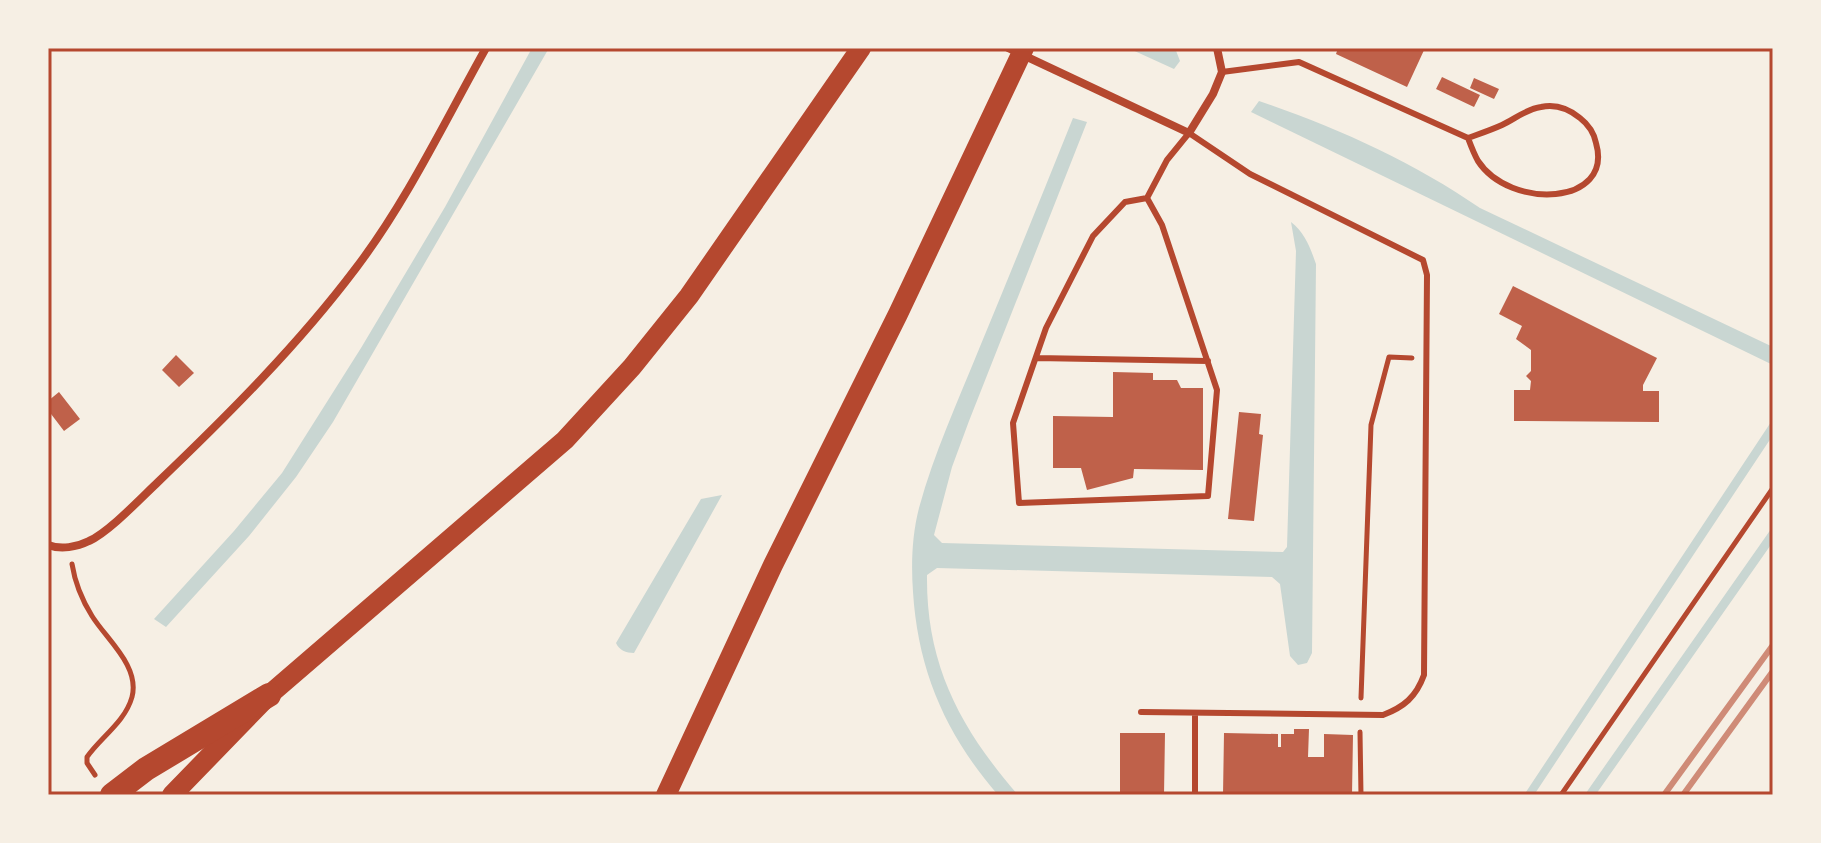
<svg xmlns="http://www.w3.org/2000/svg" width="1821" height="843" font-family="'Varela Round',sans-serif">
  <rect width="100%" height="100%" fill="#f6efe4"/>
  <!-- water -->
  <path fill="#c9d6d2" d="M532,48H549L333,422L296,477L249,536L166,627L154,619L234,531L282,473L361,348L445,207Z
    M1128,48H1175L1180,61L1174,69Z
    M1259,101C1336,127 1413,162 1480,208L1773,347V365L1251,112Z
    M1073,118L1087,122L969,421L952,467L934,535L942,543L1283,552L1287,547L1296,251L1291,222C1305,233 1310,247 1316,264L1312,653L1307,663L1298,665L1290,656L1280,584L1272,577L937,568L927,575C926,665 960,728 1018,795H998C946,735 918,671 913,592C911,564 912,535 919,508C934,453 958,401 979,349C1011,272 1042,195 1073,118Z
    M1773,419V435L1534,795H1524Z
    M722,495L634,653C626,653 619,650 616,643L701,499Z"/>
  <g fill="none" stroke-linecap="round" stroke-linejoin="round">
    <!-- stream -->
    <path stroke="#c9d6d2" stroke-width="9" d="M1590,795L1773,534"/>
  </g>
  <!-- building -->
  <path fill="#bf614a" d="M1338,48H1425L1407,87L1336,54Z
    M1442,77L1480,95L1474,107L1436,89Z
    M1474,78L1499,89L1494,99L1470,88Z
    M1513,286L1657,358L1643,385V391H1659V422L1514,421V390H1530L1531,381L1526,376L1531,371V350L1516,339L1522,326L1499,314Z
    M176,355L194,373L179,387L162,370Z
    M1113,372L1153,373V380H1177L1181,388H1203V470L1134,469L1133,478L1087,490L1081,468H1053V416L1113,417Z
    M59,392L80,419L64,431L48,410V401Z
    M1239,412L1261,414L1259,434L1263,435L1254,521L1228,519Z
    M1294,729H1309L1308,757H1324V734L1353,735L1352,795H1223L1224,733L1278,734V747H1281V734H1294Z
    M1120,733H1165L1164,795H1120Z"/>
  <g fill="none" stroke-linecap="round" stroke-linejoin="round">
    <!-- path -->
    <path stroke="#b5482f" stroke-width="5" d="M72,564C75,583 82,600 92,616C107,640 140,666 132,697C125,722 101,737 87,757V763L95,775
      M1361,698L1371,425L1389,357L1412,358
      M1360,732L1361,795
      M1561,795L1773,488"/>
    <!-- service -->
    <path stroke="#b5482f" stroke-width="6" d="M1222,72L1299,62L1468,138C1471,146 1474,154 1478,161C1510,210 1614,206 1596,143C1594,133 1589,125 1580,118C1569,109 1555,104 1541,107C1526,109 1515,119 1502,125C1491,130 1479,134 1468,138
      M1036,358L1208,361
      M1141,712L1383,715C1404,707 1416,697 1424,675L1427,275L1423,260L1250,174L1189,133L1167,160L1147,198L1125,202L1093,236L1046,328L1013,423L1019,503L1208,496L1217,390L1162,225L1147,198
      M1195,795V713"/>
    <!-- minor -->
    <path stroke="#b5482f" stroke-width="8" d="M1008,48L1189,133L1213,94L1222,72L1217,48
      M48,545C61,550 77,547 89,541C109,532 141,498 158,482C228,415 298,345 356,268C407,201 445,121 486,48"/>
    <!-- primary -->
    <path stroke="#b5482f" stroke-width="20" d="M172,795L269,695L565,440L632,367L689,296L861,48
      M666,795L773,565L898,314L1024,48"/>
    <!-- motorway -->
    <path stroke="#b5482f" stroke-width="24" d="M112,795L146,769L269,695"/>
    <!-- rail -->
    <path stroke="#cf8b77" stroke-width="6" d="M1664,795L1773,645
      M1683,795L1773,671"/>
  </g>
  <!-- border -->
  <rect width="1821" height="843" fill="none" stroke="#f6efe4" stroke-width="100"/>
  <rect x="50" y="50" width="1721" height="743" fill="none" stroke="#b5482f" stroke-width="3"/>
</svg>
